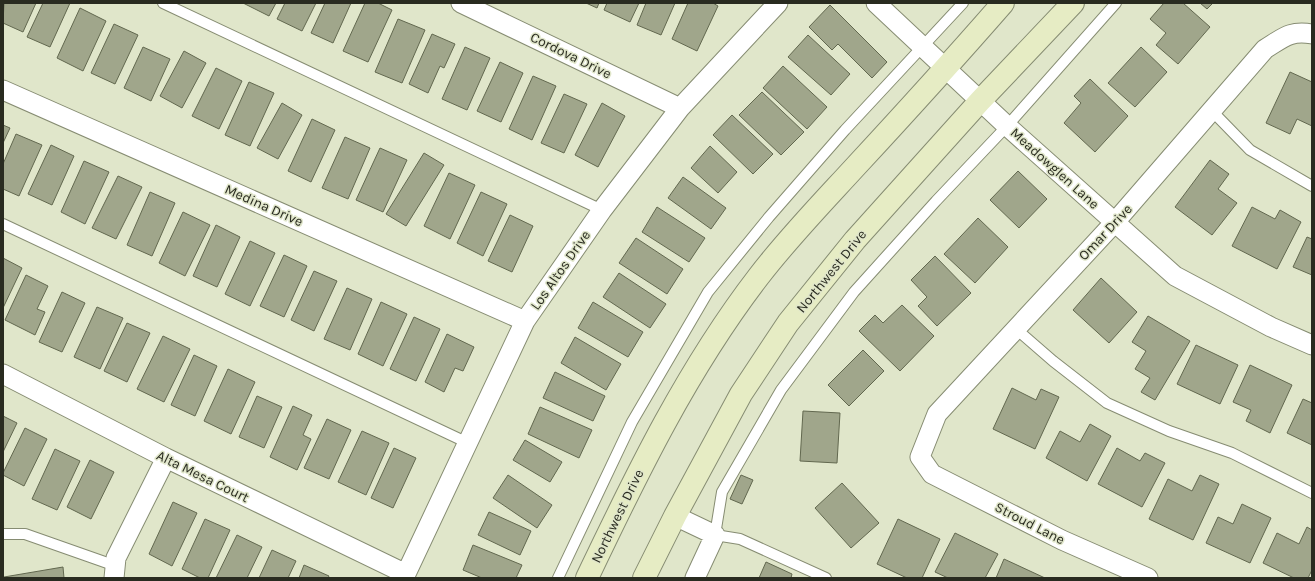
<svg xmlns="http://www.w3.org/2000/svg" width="1315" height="581" font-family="Karla,sans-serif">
  <rect width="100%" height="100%" fill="#e0e6ca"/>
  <!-- building -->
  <path fill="#a0a68b" stroke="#62684f" d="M4,3H36L23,32L3,23Z
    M43,3H70L50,47L27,37Z
    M243,3H276L269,16Z
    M285,3H316L302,31L277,19Z
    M325,3H351L333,43L311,33Z
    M365,3H378L392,10L368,62L343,51Z
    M586,3H599L597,8Z
    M607,3H639L630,22L604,10Z
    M646,3H675L661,35L637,25Z
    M688,3H713L718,6L697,51L672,39Z
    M1164,3H1183L1210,27L1178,64L1156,45L1166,33L1150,19Z
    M1200,3H1213L1207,9Z
    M830,5L887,62L872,78L838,44L832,50L809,27Z
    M80,8L106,21L83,71L57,58Z
    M398,19L425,30L402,83L375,72Z
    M114,24L138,35L115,84L91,73Z
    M432,34L455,44L444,68L440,66L428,93L409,84Z
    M808,35L850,74L831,95L788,57Z
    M143,47L170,59L151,101L124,88Z
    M465,47L490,58L467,110L442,99Z
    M1141,47L1167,72L1135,107L1108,83Z
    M184,51L206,63L182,108L160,96Z
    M500,62L523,73L501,122L477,111Z
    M783,66L827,107L807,129L763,88Z
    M216,68L242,81L219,129L192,116Z
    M1290,72L1312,82V126L1297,119L1290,134L1266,123Z
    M533,76L556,86L532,140L509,129Z
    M1090,79L1128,116L1095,152L1064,123L1081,103L1074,96Z
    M249,82L274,93L250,146L225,135Z
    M762,92L804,132L781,155L739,115Z
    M564,94L587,104L564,153L541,143Z
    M282,103L302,115L278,159L257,148Z
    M602,103L625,116L598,167L575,155Z
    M732,115L773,154L753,174L713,135Z
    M312,119L335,130L311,182L288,171Z
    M3,125L10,128L3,143Z
    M16,134L42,145L19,196L3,189V164Z
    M345,137L370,148L348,199L322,188Z
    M51,145L74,156L52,205L28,194Z
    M710,146L737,172L718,193L691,168Z
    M380,148L407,160L383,212L356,200Z
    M424,153L444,165L406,226L386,214Z
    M1210,160L1229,174L1218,189L1237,203L1212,235L1175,207Z
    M84,161L109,172L85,224L61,212Z
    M1018,171L1047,199L1019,228L990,200Z
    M449,173L475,185L450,239L424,226Z
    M118,176L142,187L116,239L92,228Z
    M683,177L726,208L711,229L668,198Z
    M150,192L175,203L152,256L127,245Z
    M481,192L507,204L483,256L457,243Z
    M657,207L705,238L689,262L642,232Z
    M1252,207L1275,219L1280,210L1301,222L1277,269L1232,246Z
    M183,212L210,225L185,276L159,263Z
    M510,215L533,226L512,272L488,261Z
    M978,218L1008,247L975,283L944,254Z
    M216,225L240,237L217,287L193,276Z
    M1307,237L1312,239V275L1293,267Z
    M636,238L683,269L667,294L619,263Z
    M250,241L275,253L250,306L225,294Z
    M284,255L307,266L284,317L260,306Z
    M935,256L971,293L937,326L918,306L927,297L911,280Z
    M3,258L22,268L3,308Z
    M314,271L337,281L314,331L291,320Z
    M619,273L666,304L650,328L603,297Z
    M26,275L48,286L37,309L45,312L35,335L5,320Z
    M1101,278L1137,312L1109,343L1073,310Z
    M347,288L372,299L350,350L324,339Z
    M62,292L85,303L62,352L39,342Z
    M381,302L407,314L383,366L358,354Z
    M593,302L643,332L628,357L578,328Z
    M902,305L934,336L900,371L859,331L875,315L883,323Z
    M97,307L123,318L100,369L74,357Z
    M1148,316L1190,341L1155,400L1141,392L1150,378L1135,369L1146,351L1132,342Z
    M414,317L440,329L416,381L390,369Z
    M127,323L150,333L127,382L104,371Z
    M447,334L474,347L463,371L455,368L444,392L425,382Z
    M163,336L190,349L164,402L137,389Z
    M575,337L621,364L606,390L561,363Z
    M1196,345L1238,365L1220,404L1177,384Z
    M863,350L884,371L849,406L828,385Z
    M194,355L217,366L195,416L171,405Z
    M1250,365L1292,385L1270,433L1246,421L1251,410L1233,402Z
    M228,369L255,382L231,434L204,421Z
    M555,372L605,396L593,421L543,398Z
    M1012,388L1036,400L1041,389L1059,397L1035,449L993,429Z
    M257,396L282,407L264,448L239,437Z
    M1303,399L1312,403V445L1287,433Z
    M293,406L312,415L303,435L311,439L297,470L270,457Z
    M540,407L592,430L579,458L528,434Z
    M803,411L840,413L837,463L800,461Z
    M3,416L17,423L3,452Z
    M327,419L351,430L329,479L304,468Z
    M1090,424L1111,436L1087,481L1046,458L1060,431L1080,442Z
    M25,428L47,439L24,486L3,475V473Z
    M362,431L389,443L366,495L338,482Z
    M525,440L562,462L550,482L513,460Z
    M394,448L416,458L393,508L371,498Z
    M1117,448L1140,461L1145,453L1165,463L1142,507L1098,484Z
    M55,449L80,461L57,510L32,499Z
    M90,460L114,472L91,519L67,507Z
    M508,475L552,505L537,528L493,498Z
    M741,475L753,480L742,504L730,499Z
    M1200,475L1219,484L1193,540L1149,519L1168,479L1192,491Z
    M842,483L879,523L851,548L815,508Z
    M173,502L197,513L172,566L149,554Z
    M1242,504L1271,518L1250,563L1206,543L1218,517L1233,524Z
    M489,512L531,531L520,555L478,535Z
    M205,519L230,530L208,578H200L182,569Z
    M898,519L940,539L922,578H907L877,564Z
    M1307,527L1312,530V570L1308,578H1294L1263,563L1277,533L1299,544Z
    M955,533L998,554L985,578H948L935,572Z
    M237,535L262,547L247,578H216Z
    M473,545L522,565L516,578H482L463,570Z
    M272,550L296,561L288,578H259Z
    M1004,559L1045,578H996Z
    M766,562L792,574L791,578H759Z
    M304,565L329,576L328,578H299Z
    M63,567L64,578H4V577Z"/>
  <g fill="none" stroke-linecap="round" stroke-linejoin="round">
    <!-- service casing -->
    <g stroke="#868c72" stroke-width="12">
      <path id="service" d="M163,3L602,210
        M1212,111L1250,150L1312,186
        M3,224L468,443
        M1015,328L1053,361L1107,403L1169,431L1232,453L1312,493
        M3,534H25L116,566
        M558,578L632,422L708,292L769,217L845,130L963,3
        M826,578L740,539L715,535L722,492L781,390L854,292L936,201L1007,126L1116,3"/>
    </g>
    <!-- minor casing -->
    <g stroke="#868c72" stroke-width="21">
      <path id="minor" d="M461,3L680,108
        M876,3L1007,126L1175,276L1271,327L1312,345
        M3,90L525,321
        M3,374L166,458L406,574
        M675,516L715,535L695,578
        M114,578L116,558L166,458
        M404,578L525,321L602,210L680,108L778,3
        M1148,578L1062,540L932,474L920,457L937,414L1115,222L1265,49C1283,38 1290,30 1312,34"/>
    </g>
    <!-- secondary casing -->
    <g stroke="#868c72" stroke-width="24">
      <path id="secondary" d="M587,578C637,473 688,368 759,276C789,237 823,202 856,166C906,112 955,58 1003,3
        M644,578L675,516L741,394L788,323L855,240L980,101L1073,3"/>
    </g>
    <!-- service -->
    <use href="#service" stroke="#fff" stroke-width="10"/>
    <!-- minor -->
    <use href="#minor" stroke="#fff" stroke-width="19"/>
    <!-- secondary -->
    <use href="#secondary" stroke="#e6ecc4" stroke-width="22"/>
  </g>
  <g text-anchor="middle" stroke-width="3" stroke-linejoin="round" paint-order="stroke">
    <!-- street labels -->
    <g font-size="14" fill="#292b20" stroke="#e0e6ca">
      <text transform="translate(571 55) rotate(26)" y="5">Cordova Drive</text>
      <text transform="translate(1055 168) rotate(42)" y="5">Meadowglen Lane</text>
      <text transform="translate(264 205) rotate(24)" y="5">Medina Drive</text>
      <text transform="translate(1105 232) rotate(-47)" y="5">Omar Drive</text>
      <text transform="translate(560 270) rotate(-55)" y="5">Los Altos Drive</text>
      <text transform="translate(831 271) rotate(-51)" y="5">Northwest Drive</text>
      <text transform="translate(203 476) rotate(26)" y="5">Alta Mesa Court</text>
      <text transform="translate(617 516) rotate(-64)" y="5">Northwest Drive</text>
      <text transform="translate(1030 523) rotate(27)" y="5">Stroud Lane</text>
    </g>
  </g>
  <!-- border -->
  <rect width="1315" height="581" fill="none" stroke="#292b20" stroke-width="8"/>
</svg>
